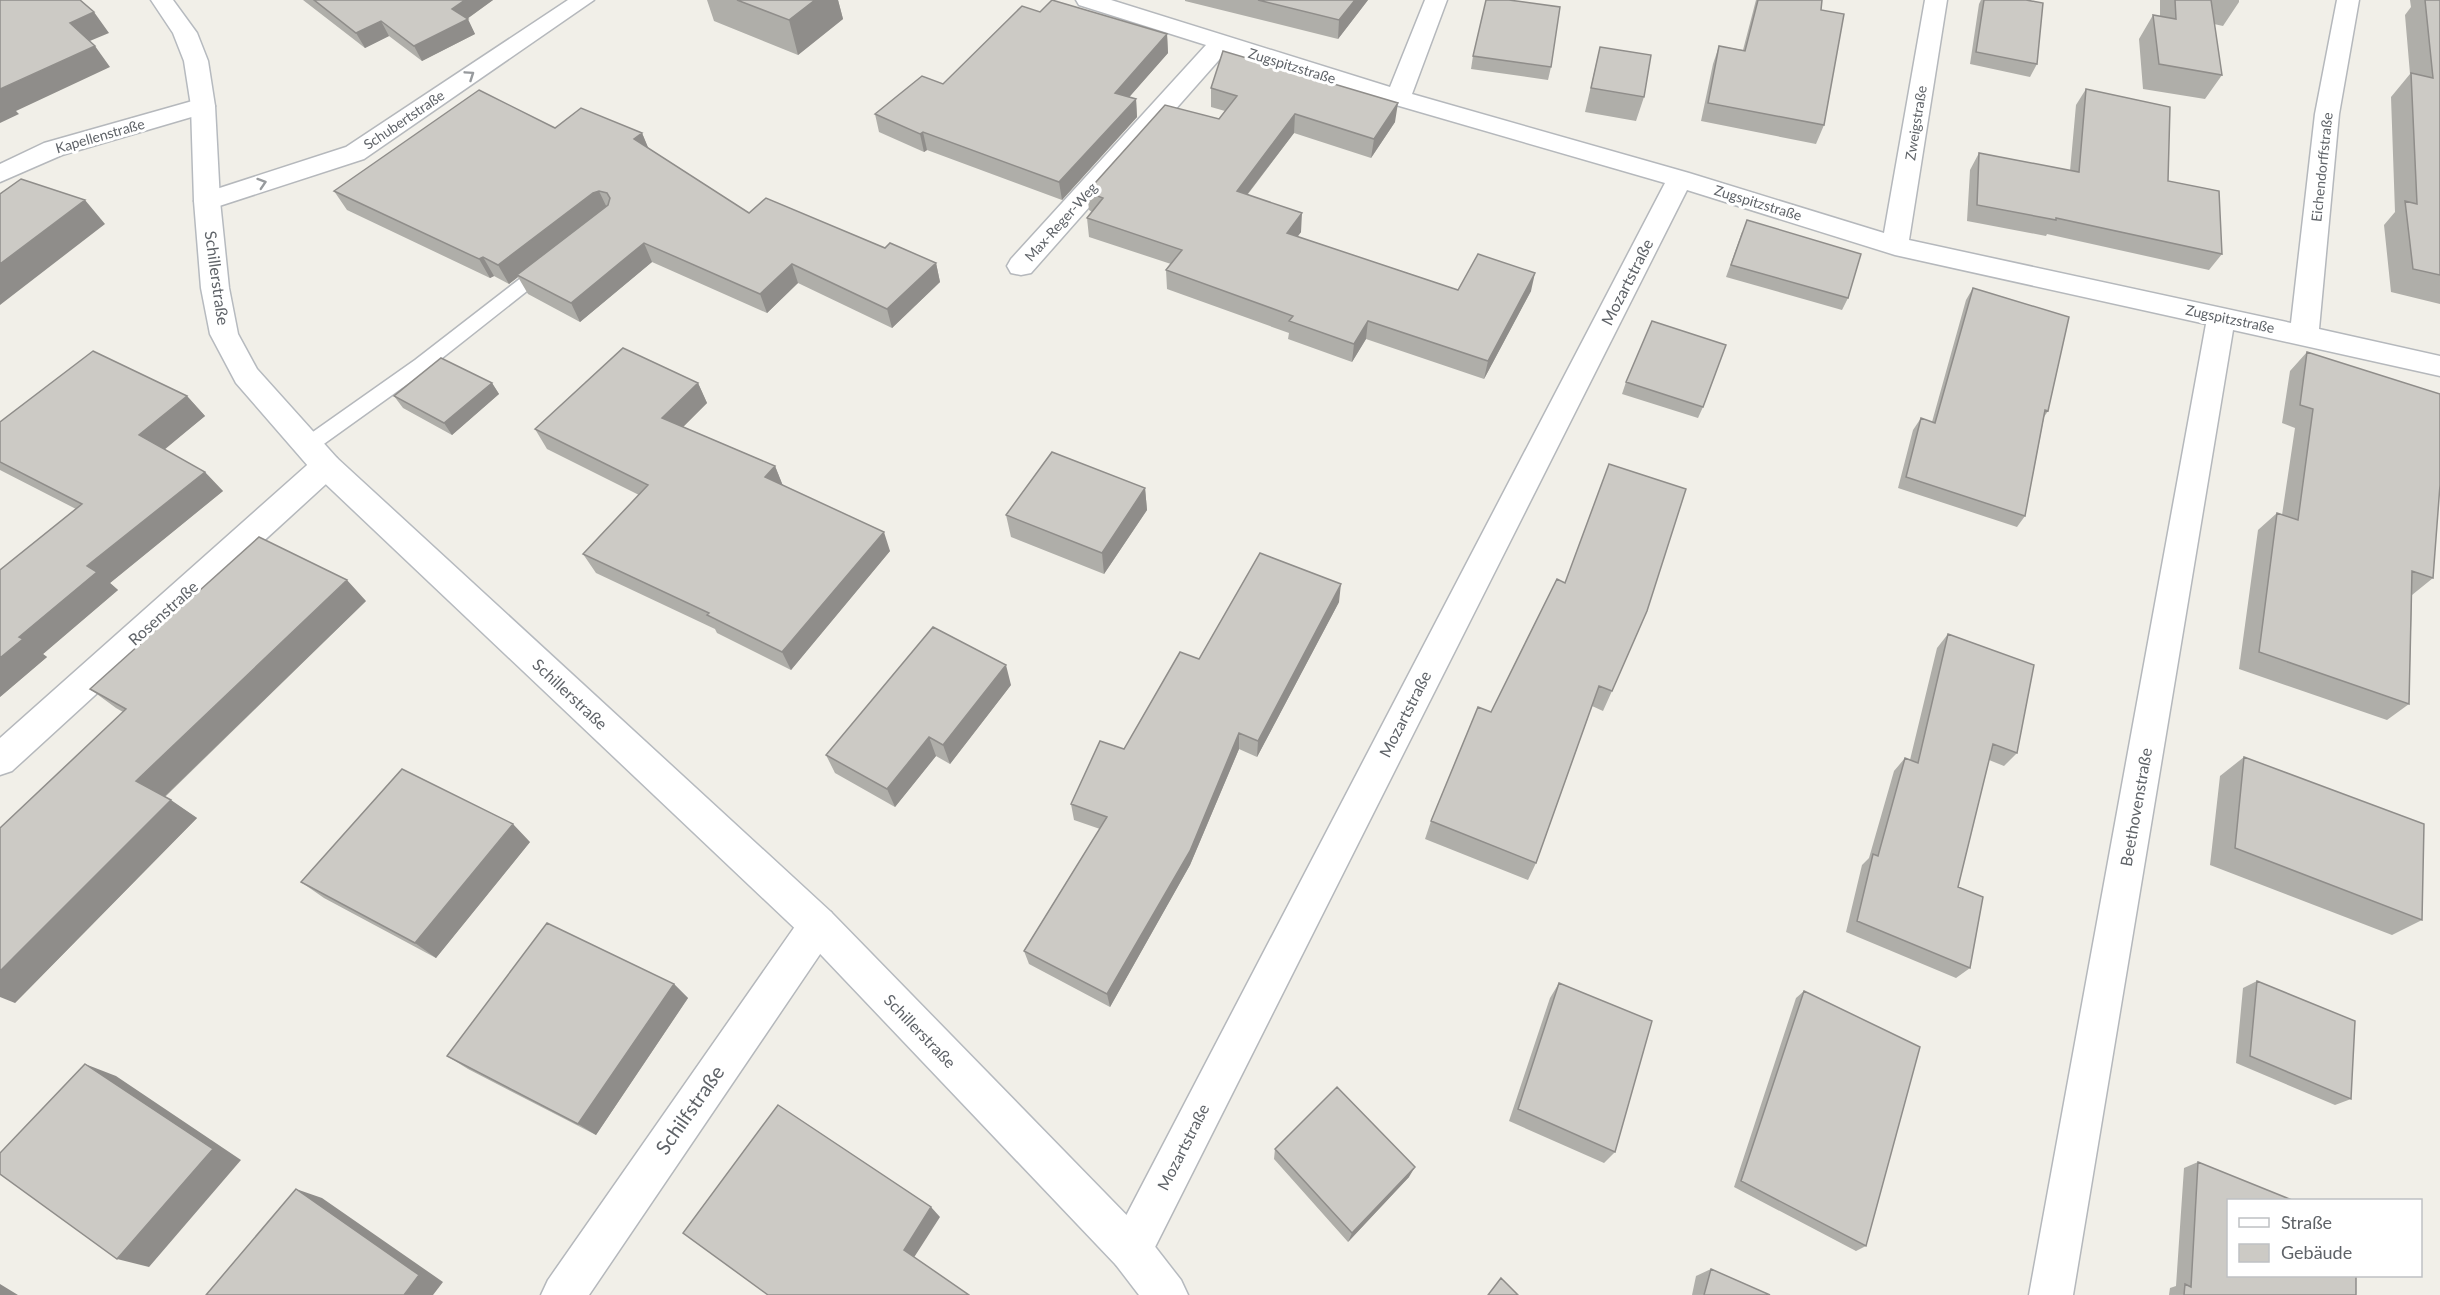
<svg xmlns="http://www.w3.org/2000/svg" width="2440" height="1295" font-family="Lato,sans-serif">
  <rect width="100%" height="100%" fill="#f1efe8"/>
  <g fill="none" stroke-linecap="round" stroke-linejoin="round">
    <!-- lane casing -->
    <g stroke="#b5b8bc" stroke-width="3">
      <path id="lane" d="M545,262L551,264L554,268L551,272L427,370L314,451L307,453L300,451L298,446L300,441L415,360L539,264Z"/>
    </g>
    <!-- street casing -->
    <g stroke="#b5b8bc" stroke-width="3">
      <path id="street" d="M568,0H594L364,159L207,210L198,207L194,201L198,195L346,147Z
        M1076,0H1111L1390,87L1425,0H1447L1412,94L1689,173L1884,233L1925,0H1947L1909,240L2291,323L2315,114L2337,0H2359L2339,114L2319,329L2440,356V376L2233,330L2073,1295H2029L2206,324L1895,255L1687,190L1146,1265L1131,1271L1116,1265L1110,1250L1116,1235L1665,183L1389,103L1226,52L1031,273L1021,275L1011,273L1007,266L1011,259L1206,45L1079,5Z
        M203,98L212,101L215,106L212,111L62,155L0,182V164L44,143Z
        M326,454L337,458L341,466L337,474L12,771L0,775V738L315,458Z
        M818,907L831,912L837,925L831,938L589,1295H541L548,1280L805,912Z"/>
    </g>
    <!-- secondary casing -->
    <g stroke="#b6babf" stroke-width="3">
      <path id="secondary" d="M151,0H173L197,33L208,61L215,106L220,201L229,288L238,334L257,369L337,458L831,912L1146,1235L1181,1280L1188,1295H1139L1116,1265L805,938L315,474L236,383L210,334L201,288L194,201L191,106L184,61L173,33Z"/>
    </g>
    <!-- lane -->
    <use href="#lane" fill="#fff" fill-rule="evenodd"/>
    <!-- street -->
    <use href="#street" fill="#fff" fill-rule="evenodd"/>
    <!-- secondary -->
    <use href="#secondary" fill="#fff" fill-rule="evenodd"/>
  </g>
  <!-- wall -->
  <path fill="#afaea9" d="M303,0H493L467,19L475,34L422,61L389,36L365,48Z
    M707,0H838L843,19L798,55L714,21Z
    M1185,0H1368L1338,39L1185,1Z
    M1756,0H1822L1821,10L1824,125L1816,144L1701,121L1713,64L1719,46L1743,50Z
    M1981,0H2026L2037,64L2030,77L1970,64L1979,4Z
    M2160,0H2239V2L2223,26L2214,24L2222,75L2205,99L2143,89L2139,39L2153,15L2160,16Z
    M2410,0H2440V304L2391,292L2384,225L2395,212L2391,97L2410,74L2405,15L2411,7Z
    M1040,12L1167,34L1168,53L1129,97L1136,99L1137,117L1062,200L927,150L924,152L879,132L875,114L943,84Z
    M1600,47L1644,97L1636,121L1585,112Z
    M1473,56L1551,67L1548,80L1471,69Z
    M1211,88L1395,122L1371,158L1294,133L1248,194L1301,232L1297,237L1458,290L1531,291L1484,379L1366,339L1352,362L1288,339L1289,333L1167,289L1166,270L1171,264L1089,237L1087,218L1092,212L1089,210L1087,192L1219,119L1225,111L1211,107Z
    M2086,89L2168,181L2222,254L2209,270L2047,234L2046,236L1967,221L1970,170L1979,153L2070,171L2076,105Z
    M555,128L642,133L648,148L749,213L885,248L936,263L940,282L892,328L798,283L767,313L652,262L580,322L528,294L518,277L509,284L494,276L490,278L347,210L334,191Z
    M1742,232L1848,298L1842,310L1726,277Z
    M1973,288L2048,411L2044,417L2025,516L2017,527L1898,488L1913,430L1921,418L1932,422L1966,300Z
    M2307,352L2433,578L2412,595L2409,704L2387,720L2239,669L2258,530L2277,513L2282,515L2295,428L2282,423L2290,371Z
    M1626,382L1703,407L1698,418L1622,394Z
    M492,383L499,394L452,435L403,408L394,396Z
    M698,383L707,403L683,427L775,466L783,486L890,551L791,670L717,633L715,629L596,573L583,554L639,495L547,449L535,429Z
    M187,396L205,416L164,449L223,491L110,583L118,590L43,654L47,657L0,697L76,509L0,470V422Z
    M1145,488L1147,510L1104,574L1011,537L1006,515Z
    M1557,579L1612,691L1603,711L1592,706L1536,863L1528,880L1425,839L1431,821L1491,712Z
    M366,601L165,797L197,818L15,1003L123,712L116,708L90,689Z
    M1339,602L1257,757L1239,749L1190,865L1110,1007L1029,964L1024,951L1100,829L1074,820L1071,804L1124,749L1199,659Z
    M1948,634L2017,753L2004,766L1989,760L1958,887L1970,968L1956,978L1846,932L1862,865L1869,858L1894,771L1905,758L1910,760L1937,648Z
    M1011,685L950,764L936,756L895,807L835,773L826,755Z
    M2244,757L2422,920L2392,935L2210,865L2220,776Z
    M530,842L436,958L324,898L301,882Z
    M2257,981L2351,1099L2335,1105L2236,1063L2243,988Z
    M1559,983L1615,1152L1604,1163L1509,1121L1550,998Z
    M674,984L688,998L596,1135L468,1069L447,1056Z
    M1804,991L1866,1246L1856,1251L1734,1187L1796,998Z
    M1275,1149L1409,1177L1348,1242L1274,1159Z
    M2198,1162L2356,1295H2169L2170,1288L2176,1286L2184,1168Z
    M1711,1269L1770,1295H1692L1696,1276Z"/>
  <!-- shaded-wall -->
  <path fill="#8f8d8a" d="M465,0H493L464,21L468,19L475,34L422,61L414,46L452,9Z
    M815,0H838L843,19L798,55L789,20Z
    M1355,0H1368L1338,39L1339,20Z
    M94,12L109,33L85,43L70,23Z
    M381,21L389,36L365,48L356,33Z
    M1167,34L1168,53L1117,111L1115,93Z
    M95,46L110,67L16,111L19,114L0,123V89Z
    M1136,99L1137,117L1062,200L1059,182Z
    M1398,103L1395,122L1371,158L1374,139Z
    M1295,114L1294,133L1236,209L1237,191Z
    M923,132L927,150L924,152L920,134Z
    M642,133L650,152L634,139Z
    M599,191L608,210L517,275L518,277L509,284L498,265L593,193Z
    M85,200L105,224L0,305V264Z
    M1302,213L1301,232L1286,252L1287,233Z
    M644,243L652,262L580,322L571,303Z
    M483,257L494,276L490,278L479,259Z
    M936,263L940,282L892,328L887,309Z
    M792,264L798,283L767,313L760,294Z
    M1535,273L1531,291L1484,379L1488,361Z
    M1368,321L1366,339L1352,362L1354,344Z
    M492,383L499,394L452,435L444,423Z
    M698,383L707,403L672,438L662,418Z
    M187,396L205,416L158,455L139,435Z
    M775,466L783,486L765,477Z
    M205,472L223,491L110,583L118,590L43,654L47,657L0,697V658L19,637L87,566Z
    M1145,488L1147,510L1104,574L1102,553Z
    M884,532L890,551L791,670L782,652Z
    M347,580L366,601L162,799L136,781Z
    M1341,584L1339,602L1257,757L1258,741Z
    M1006,665L1011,685L950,764L943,745Z
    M1239,733V749L1190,865L1110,1007L1107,994Z
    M929,737L936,756L895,807L887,789Z
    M171,800L197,818L15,1003L0,997V971Z
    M513,824L530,842L436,958L415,943Z
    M674,984L688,998L596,1135L578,1124Z
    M85,1064L116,1076L241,1160L149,1267L117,1259Z
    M1415,1167L1409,1177L1348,1242L1352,1233Z
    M296,1189L322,1198L443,1282L433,1295H404Z
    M931,1207L940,1217L913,1259L904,1250Z
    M0,1284L18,1295H0Z"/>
  <!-- building -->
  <path fill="#cccac5" stroke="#8f8d8a" stroke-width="1.5" d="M0,0H80L94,12L70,23L95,46L0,89Z
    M314,0H465L452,9L468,19L414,46L381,21L356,33Z
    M737,0H815L789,20Z
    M1052,0L1167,34L1115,93L1136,99L1059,182L923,132L920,134L875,114L922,76L943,84L1022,6L1040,12Z
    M1258,0H1355L1339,20Z
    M1486,0H1509L1560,7L1551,67L1473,56Z
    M1758,0H1822L1821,10L1844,14L1824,125L1708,103L1719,46L1745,51Z
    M1984,0H2026L2043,3L2037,64L1976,52Z
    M2175,0H2211L2222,75L2159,64L2153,15L2176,19Z
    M2425,0H2440V275L2413,269L2405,201L2417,204L2411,73L2433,78Z
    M1600,47L1651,55L1644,97L1591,88Z
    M1223,51L1398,103L1374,139L1295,114L1237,191L1302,213L1287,233L1458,290L1478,254L1535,273L1488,361L1368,321L1354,344L1289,321L1293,316L1166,270L1182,250L1087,218L1103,198L1087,192L1165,105L1219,119L1237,96L1211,88Z
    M2086,89L2170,107L2168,181L2219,191L2222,254L2056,218V220L1977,205L1979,153L2079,172Z
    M479,90L555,128L581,108L642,133L634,139L749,213L766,198L885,248L890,243L936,263L887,309L792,264L760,294L644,243L571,303L517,275L608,205L610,198L607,193L599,191L593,193L498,265L483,257L479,259L334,191Z
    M21,179L85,200L0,264V194Z
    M1747,220L1861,254L1848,298L1731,265Z
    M1973,288L2069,317L2048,411L2045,410L2025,516L1906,477L1921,418L1935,423Z
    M1652,321L1726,345L1703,407L1626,382Z
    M623,348L698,383L662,418L775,466L765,477L884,532L782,652L707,615L709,613L583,554L648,485L535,429Z
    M93,351L187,396L139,435L205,472L87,566L97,572L19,637L23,639L0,658V570L82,504L0,462V422Z
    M2307,352L2440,394V485L2433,578L2412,571L2409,704L2259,652L2277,513L2298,520L2313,409L2300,405Z
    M441,358L492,383L444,423L394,396Z
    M1052,452L1145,488L1102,553L1006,515Z
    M1609,464L1686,489L1647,611L1612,691L1599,686L1536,863L1431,821L1478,707L1491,712L1557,579L1565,583Z
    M259,537L347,580L136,781L171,800L0,971V828L126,709L90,689Z
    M1260,553L1341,584L1258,741L1239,733L1190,851L1107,994L1024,951L1107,817L1071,804L1100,741L1124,749L1180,652L1199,659Z
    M933,627L1006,665L943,745L929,737L887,789L826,755Z
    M1948,634L2034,665L2017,753L1993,744L1958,887L1983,897L1970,968L1857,921L1873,854L1878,856L1905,758L1918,763Z
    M2244,757L2424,824L2422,920L2235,848Z
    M402,769L513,824L415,943L301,882Z
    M547,923L674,984L578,1124L447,1056Z
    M2257,981L2355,1021L2351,1099L2250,1056Z
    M1559,983L1652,1021L1615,1152L1518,1109Z
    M1804,991L1920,1047L1866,1246L1741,1181Z
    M85,1064L213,1149L117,1259L0,1174V1153Z
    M1337,1087L1415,1167L1352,1233L1275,1149Z
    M778,1105L931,1207L904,1250L969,1295H768L683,1233Z
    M2198,1162L2292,1200H2229V1275H2356V1295H2184L2185,1284L2191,1287Z
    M296,1189L419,1275L404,1295H206Z
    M1711,1269L1770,1295H1704Z
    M1501,1278L1518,1295H1488Z"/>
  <!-- one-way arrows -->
  <defs><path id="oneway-chevron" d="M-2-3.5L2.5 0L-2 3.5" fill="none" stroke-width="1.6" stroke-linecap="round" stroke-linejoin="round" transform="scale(1.5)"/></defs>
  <g stroke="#979a9d">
    <use href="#oneway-chevron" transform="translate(470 75) rotate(-34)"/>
    <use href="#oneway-chevron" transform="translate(262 183) rotate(-18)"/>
  </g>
  <g text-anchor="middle" stroke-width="6" stroke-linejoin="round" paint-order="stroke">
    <!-- far-street labels -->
    <g font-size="14" fill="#5f6368" stroke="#fff">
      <text transform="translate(1292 66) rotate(17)" y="5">Zugspitzstraße</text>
      <text transform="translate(404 120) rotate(-34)" y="5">Schubertstraße</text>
      <text transform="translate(1916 123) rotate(-81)" y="5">Zweigstraße</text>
      <text transform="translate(100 136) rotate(-16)" y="5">Kapellenstraße</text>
      <text transform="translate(2322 167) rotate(-84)" y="5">Eichendorffstraße</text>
      <text transform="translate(1758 203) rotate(17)" y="5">Zugspitzstraße</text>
      <text transform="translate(1061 222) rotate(-48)" y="5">Max-Reger-Weg</text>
      <text transform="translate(2230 319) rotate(12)" y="5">Zugspitzstraße</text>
    </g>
    <!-- street labels -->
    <g font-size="16" fill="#5f6368" stroke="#fff">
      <text transform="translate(217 278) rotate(82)" y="6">Schillerstraße</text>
      <text transform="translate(1627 282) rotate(-63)" y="6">Mozartstraße</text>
      <text transform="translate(163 613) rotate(-42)" y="6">Rosenstraße</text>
      <text transform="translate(570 694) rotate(43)" y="6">Schillerstraße</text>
      <text transform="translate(1405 714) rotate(-63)" y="6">Mozartstraße</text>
      <text transform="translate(2136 807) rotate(-80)" y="6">Beethovenstraße</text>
      <text transform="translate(920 1031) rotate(46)" y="6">Schillerstraße</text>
      <text transform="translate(1183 1147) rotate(-63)" y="6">Mozartstraße</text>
    </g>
    <!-- near-street labels -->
    <g font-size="20" fill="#5f6368" stroke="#fff">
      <text transform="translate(690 1110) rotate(-55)" y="7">Schilfstraße</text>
    </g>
  </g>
  <!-- legend -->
  <rect x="2227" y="1199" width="195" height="78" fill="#ffffff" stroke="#bfc1c3" stroke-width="1.5"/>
  <rect x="2239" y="1218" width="30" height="9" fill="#ffffff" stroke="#bfc1c3" stroke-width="1.5"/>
  <text x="2281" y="1229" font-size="18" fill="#5f6368">Straße</text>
  <rect x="2239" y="1244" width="30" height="18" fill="#cccac5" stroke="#bfc1c3" stroke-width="1.5"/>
  <text x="2281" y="1259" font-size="18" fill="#5f6368">Gebäude</text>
</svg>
